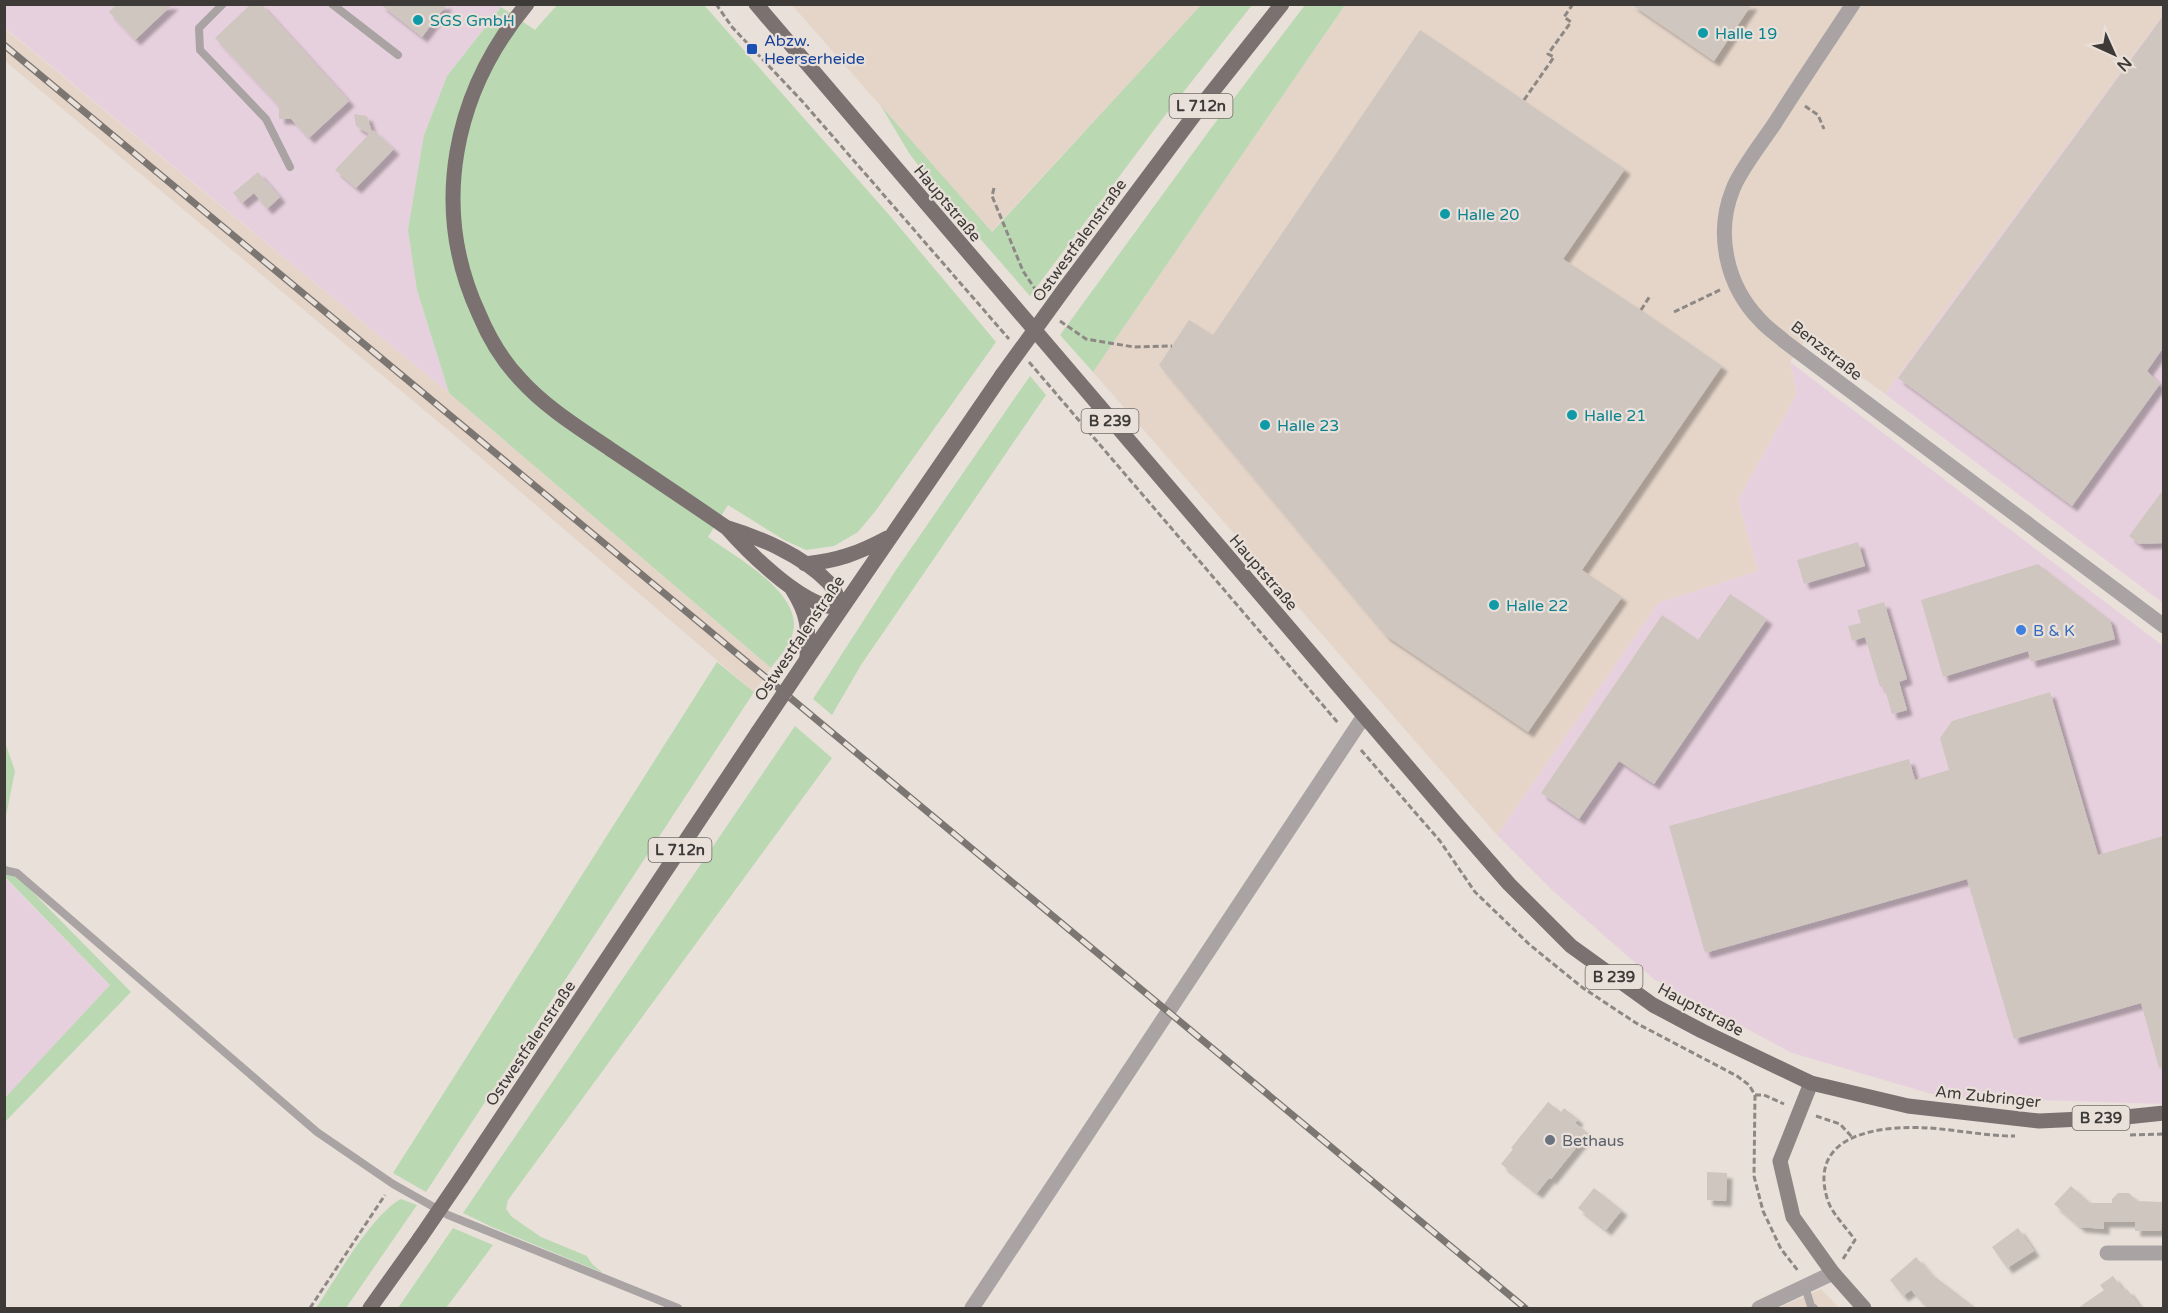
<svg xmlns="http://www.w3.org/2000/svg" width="2168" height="1313" font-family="'Varela Round',sans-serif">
  <defs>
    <filter id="shadow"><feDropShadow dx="5.5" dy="5.5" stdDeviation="1.5" flood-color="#0004"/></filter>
  </defs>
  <rect width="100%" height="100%" fill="#e9e0d9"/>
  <!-- built -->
  <path fill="#e5d5c9" d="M792,5H1202L991,232Z
    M1345,5H2163V16L1885,394L1807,337L1790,362L1797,393L1738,500L1758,571L1658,603L1497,835L1093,372Z
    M4,28L449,393L771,668L754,692L454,435L5,61Z
    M1821,1289L1839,1308H1778Z"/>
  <!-- industrial -->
  <path fill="#e7d0dd" d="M4,5H502L447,76L424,135L417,290L449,393L5,28Z
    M2163,15V603L1885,394L1952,300Z
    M1790,362L2163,646V1104L1942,1097L1792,1053L1655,980L1552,890L1497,835L1658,603L1758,571L1738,500L1797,393Z
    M4,877L110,985L5,1099H4Z"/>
  <!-- green -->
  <path fill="#bad9b3" d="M1202,4L1252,5L1163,118L1030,296L930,181L909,153L881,106L992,232Z
    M557,5H704L891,217L996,342L877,509L858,532L834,546L806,550L784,540L728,505L708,537C734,556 803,593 793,632C791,645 778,658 771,668L449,393L417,290L408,230L424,135L447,76L501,7L535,30Z
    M1305,5H1345L1093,372L1060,335L1209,131Z
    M1030,376L1046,395L861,665L832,715L813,699L896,570Z
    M717,662L754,692L426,1192L393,1173Z
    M795,726L832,758L508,1200L506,1209L512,1217L541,1237L587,1256L592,1264L603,1273L492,1227L463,1213Z
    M5,742L15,771L5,821Z
    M5,864L131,992L5,1122L4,1099L110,985L5,877Z
    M401,1199L417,1205L346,1308H316C336,1279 371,1215 401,1199Z
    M453,1228L493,1245L446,1308H398Z"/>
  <!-- building -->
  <path fill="#cfc6bf" filter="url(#shadow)" d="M117,4H173L135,40L109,12Z
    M251,4H261L349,101L309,138L291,119H279V106L215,38Z
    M380,4H447L422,37Z
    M1631,4H1752L1714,61Z
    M2163,16V348L2147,371L2160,384L2072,506L1898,378Z
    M1420,30L1625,169L1563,259L1641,310L1722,366L1582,570L1622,597L1528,732L1385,635L1159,365L1189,320L1213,335Z
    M354,114L367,116L372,132L373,130L394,149L356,188L335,170L369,134L356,126Z
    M258,172L280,197L267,209L254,193L242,203L233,193Z
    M2163,490V543L2139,544L2129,536Z
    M1858,542L1865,566L1804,584L1797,560Z
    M2038,564L2110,620L2115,639L2031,662L2028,651L1943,677L1921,600Z
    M1730,594L1767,619L1654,784L1619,761L1579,819L1541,793L1662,615L1698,640Z
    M1884,602L1907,679L1899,682L1907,710L1892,714L1884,686L1880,687L1865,637L1852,641L1848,626L1861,623L1857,610Z
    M2050,692L2098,855L2163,836V1067L2159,1068L2141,1003L2014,1039L1967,879L1705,953L1669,826L1909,759L1915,780L1949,770L1940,738L1952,721Z
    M1548,1102L1561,1112L1564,1108L1578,1119L1575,1123L1588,1133L1551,1179L1549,1178L1537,1193L1501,1164L1513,1149L1511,1148Z
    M1707,1172L1727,1173L1726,1201L1707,1200Z
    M2071,1186L2090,1203H2112V1199L2118,1193H2129L2137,1201L2163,1202L2161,1231H2135V1222H2104V1229L2080,1227L2054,1204Z
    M1594,1188L1622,1210L1606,1230L1578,1208Z
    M2018,1228L2034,1251L2007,1268L1992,1247Z
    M1916,1257L1930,1273L1976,1308H1927L1911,1290L1903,1296L1890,1280Z
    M2113,1276L2124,1291L2127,1289L2141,1308H2078L2104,1290L2100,1285Z"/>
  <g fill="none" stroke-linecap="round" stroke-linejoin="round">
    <!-- path -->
    <path stroke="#8e8884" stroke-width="3" stroke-dasharray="6 3" stroke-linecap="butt" d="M716,4L732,27L802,101L1009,339
      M1524,100L1554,57L1548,54L1571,22L1564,17L1573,4
      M1805,106L1818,115L1824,129
      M994,188L992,196L1023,271L1039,295
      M1641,310L1650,296
      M1674,312L1722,289
      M1060,321L1086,339L1134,347L1172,346
      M1029,362L1339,724
      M1361,750L1440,841L1475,892L1530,945L1583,988L1636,1023L1737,1076L1749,1085L1755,1095L1754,1176L1763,1211L1781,1249L1799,1272
      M1755,1095H1764L1784,1104
      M1816,1116L1840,1124L1852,1137
      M2130,1135L2164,1134
      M1843,1259L1855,1240C1846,1227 1831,1213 1827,1198C1808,1133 1882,1125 1929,1128C1958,1130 1986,1136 2015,1136
      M310,1308L385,1195"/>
    <!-- lane -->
    <path stroke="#a9a4a3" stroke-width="8" d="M223,4L199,28L200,50L266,119L290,167
      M332,4L398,55
      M4,870L17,873L317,1132L393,1184L448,1215L678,1308
      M1805,1287L1811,1306L1814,1308"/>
    <!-- street -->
    <path stroke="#a9a4a3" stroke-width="15" d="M1853,4C1827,44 1800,83 1775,123C1763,141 1740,170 1733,189C1715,233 1726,285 1760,320C1767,328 1776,334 1784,341L2164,626
      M2107,1253H2164
      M972,1308L1364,716
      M1759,1308L1833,1273"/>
    <!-- secondary -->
    <path stroke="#8e8685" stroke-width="15" d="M1811,1083L1780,1161L1793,1217L1833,1273L1864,1308"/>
    <!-- primary -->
    <path stroke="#7a7170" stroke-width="15" d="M527,4C453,93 430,208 479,314C489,338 503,361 520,379C545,407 579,428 610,449C649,475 688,501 727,528C748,552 795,598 827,606C831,607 837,607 841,607
      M756,4L1454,821L1509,884L1571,946L1653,1005L1702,1031L1811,1083L1908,1106L2039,1121L2126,1117L2164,1113
      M1065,288L1201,106L1282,4
      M728,528C761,538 803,556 828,582C835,589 838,597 841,607
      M805,564C837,561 859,553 887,538
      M792,589C808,614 809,628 807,657
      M807,659L1002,375
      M461,1178L758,732
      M370,1308L420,1238"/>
    <!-- rail casing -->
    <g stroke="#7b7672" stroke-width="7">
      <path id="rail" d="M4,45L1525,1308"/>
    </g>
    <!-- rail -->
    <use href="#rail" stroke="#e9e0d9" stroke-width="4.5" stroke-dasharray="14" stroke-linecap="butt"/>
    <!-- primary-bridge -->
    <path stroke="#7a7170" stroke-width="15" d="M1002,375L1065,288
      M758,732L807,659
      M420,1238L461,1178"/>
  </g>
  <!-- markers -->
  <g fill="#0f9aa8" stroke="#e9e0d9" stroke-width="2">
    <circle cx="418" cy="20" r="6"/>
    <circle cx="1703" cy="33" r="6"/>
    <circle cx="1445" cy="214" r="6"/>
    <circle cx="1572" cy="415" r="6"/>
    <circle cx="1265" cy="425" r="6"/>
    <circle cx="1494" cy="605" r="6"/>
  </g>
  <rect fill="#1a4fb4" stroke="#e9e0d9" stroke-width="2" x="746" y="43" width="12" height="12" rx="3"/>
  <circle fill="#3f7fe0" stroke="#e9e0d9" stroke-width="2" cx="2021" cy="630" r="6"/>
  <circle fill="#6b7280" stroke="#e9e0d9" stroke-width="2" cx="1550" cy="1140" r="6"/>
  <g text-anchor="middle" stroke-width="4.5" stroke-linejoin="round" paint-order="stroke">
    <!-- shield labels -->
    <g fill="#e9e0d9" stroke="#716c68" stroke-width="1.5">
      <rect x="1169.5" y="94" width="63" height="24" rx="4.5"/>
      <rect x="1081.5" y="409" width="57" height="24" rx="4.5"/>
      <rect x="648.5" y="838" width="63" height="24" rx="4.5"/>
      <rect x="1585.5" y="965" width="57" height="24" rx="4.5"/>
      <rect x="2072.5" y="1106" width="57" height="24" rx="4.5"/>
    </g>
    <g font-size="15" font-weight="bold" fill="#3d3a37">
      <text x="1201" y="111">L 712n</text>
      <text x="1110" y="426">B 239</text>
      <text x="680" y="855">L 712n</text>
      <text x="1614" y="982">B 239</text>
      <text x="2101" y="1123">B 239</text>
    </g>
    <!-- culture labels -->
    <g font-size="16" fill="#0d838f" stroke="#e9e0d9" text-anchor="start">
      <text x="430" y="26">SGS GmbH</text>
      <text x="1715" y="39">Halle 19</text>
      <text x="1457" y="220">Halle 20</text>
      <text x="1584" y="421">Halle 21</text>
      <text x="1277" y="431">Halle 23</text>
      <text x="1506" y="611">Halle 22</text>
    </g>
    <!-- transit labels -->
    <g font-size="16" fill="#164399" stroke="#e9e0d9" text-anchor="start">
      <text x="764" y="46">Abzw.<tspan x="764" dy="18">Heerserheide</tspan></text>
    </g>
    <!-- street labels -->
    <g font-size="16" fill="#3d3a37" stroke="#e9e0d9">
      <text transform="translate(948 203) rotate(50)" y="6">Hauptstraße</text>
      <text transform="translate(1079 240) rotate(-54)" y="6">Ostwestfalenstraße</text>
      <text transform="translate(1827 350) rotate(38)" y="6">Benzstraße</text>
      <text transform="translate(1264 572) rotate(49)" y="6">Hauptstraße</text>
      <text transform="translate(799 638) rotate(-56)" y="6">Ostwestfalenstraße</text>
      <text transform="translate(1701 1009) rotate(28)" y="6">Hauptstraße</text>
      <text transform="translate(530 1043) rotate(-56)" y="6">Ostwestfalenstraße</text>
      <text transform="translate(1988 1096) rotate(6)" y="6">Am Zubringer</text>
    </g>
    <!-- shop labels -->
    <g font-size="16" fill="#366cbe" stroke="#e9e0d9" text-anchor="start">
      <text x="2033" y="636">B &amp; K</text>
    </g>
    <!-- worship labels -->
    <g font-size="16" fill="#5b616d" stroke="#e9e0d9" text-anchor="start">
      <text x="1562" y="1146">Bethaus</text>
    </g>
  </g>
  <!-- border -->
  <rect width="2168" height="1313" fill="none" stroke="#3d3a37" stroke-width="12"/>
  <!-- north arrow -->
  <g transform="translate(2114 54) rotate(135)" stroke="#e9e0d9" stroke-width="4.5" paint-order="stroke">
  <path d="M0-4.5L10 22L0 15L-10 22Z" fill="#3d3a37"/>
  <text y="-9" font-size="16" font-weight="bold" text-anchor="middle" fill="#3d3a37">N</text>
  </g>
</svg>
